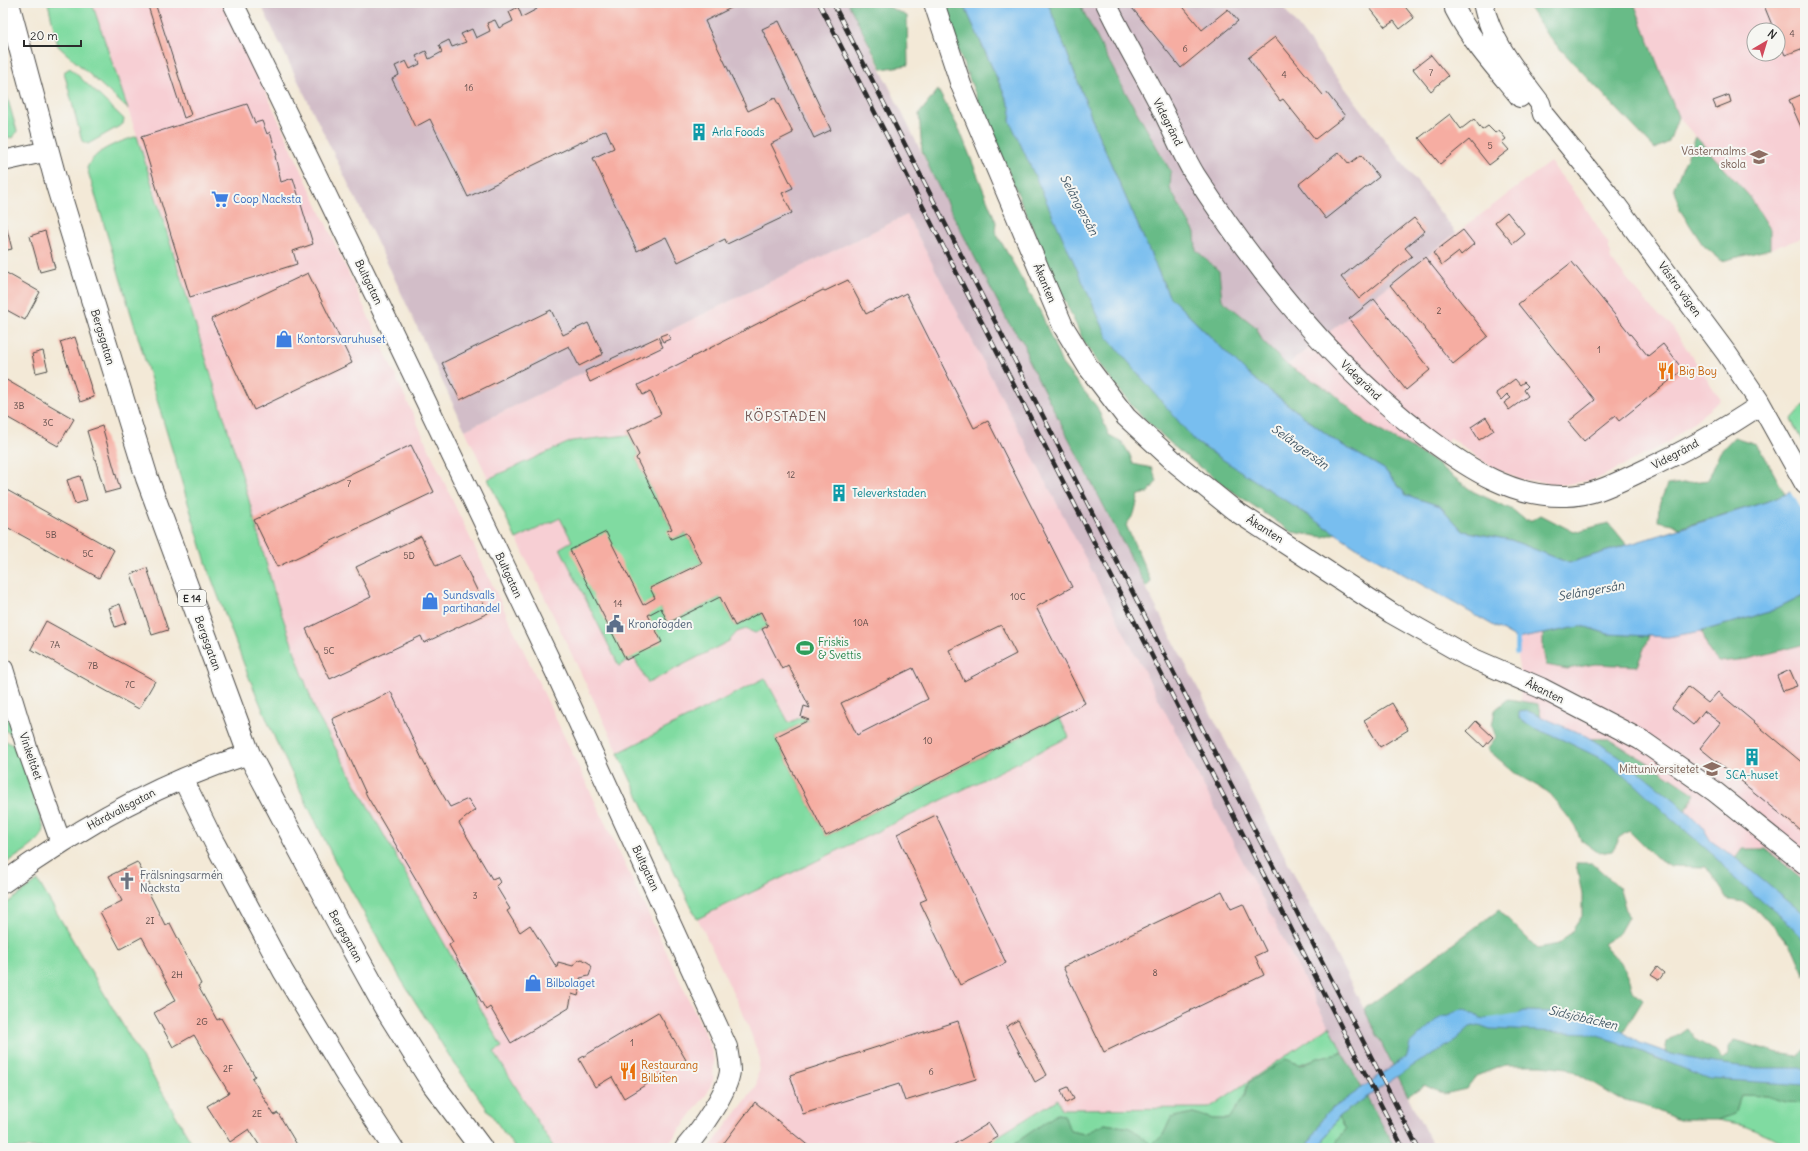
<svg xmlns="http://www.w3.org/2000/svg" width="1808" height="1151" font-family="Delius,sans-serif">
  <rect width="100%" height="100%" fill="#f6f6f2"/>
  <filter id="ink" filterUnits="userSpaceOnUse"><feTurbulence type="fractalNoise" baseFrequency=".025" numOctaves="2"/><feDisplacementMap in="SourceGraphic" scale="8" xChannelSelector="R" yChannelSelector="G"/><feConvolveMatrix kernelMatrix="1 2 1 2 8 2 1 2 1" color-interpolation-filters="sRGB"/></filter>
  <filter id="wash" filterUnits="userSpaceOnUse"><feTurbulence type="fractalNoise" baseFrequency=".012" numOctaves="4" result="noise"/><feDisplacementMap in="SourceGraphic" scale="16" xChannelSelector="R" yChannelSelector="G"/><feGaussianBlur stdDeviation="0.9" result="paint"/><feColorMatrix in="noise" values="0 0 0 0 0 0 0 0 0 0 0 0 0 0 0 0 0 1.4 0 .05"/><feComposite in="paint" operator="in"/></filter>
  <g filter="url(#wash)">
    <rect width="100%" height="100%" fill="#f3e9d7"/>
    <!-- built -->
    <path fill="#f7cfd4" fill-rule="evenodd" d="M92,3H225L456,508L710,1044L714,1061L713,1080L708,1092L666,1148H554L494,1052L502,1046L316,713L275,595L242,475L137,136Z
      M1634,3H1805V237L1770,249V229L1750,197L1678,117ZM1754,30H1778V54H1754Z
      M1550,162L1582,202L1608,243L1611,260L1656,313L1671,325L1721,400L1667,443L1597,479L1562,485L1519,479L1487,464L1451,438L1430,459L1366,423L1332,392L1287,365L1425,257Z
      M907,215L1330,1026L1209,1108L1060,1109L1058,1099L979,1148H709L756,1087L760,1059L746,1020L465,430Z
      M1805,594V931L1522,715L1517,639L1583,626L1802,597Z"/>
    <!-- industrial -->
    <path fill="#d2bdc8" d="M260,3H848L933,176L1008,322L1025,345L1027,358L1364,1009L1434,1148H1395L1342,1052L907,215L465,430L390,269Z
      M1079,3H1280L1456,233L1287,365L1263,342L1256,327L1222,300L1219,271L1196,250L1195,233L1170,189L1171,172L1122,86Z"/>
    <!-- green -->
    <path fill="#80dba1" stroke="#568366" d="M48,3H92L128,109L58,46Z
      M70,68L124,119L123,124L88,144L82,141L64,72Z
      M3,83L17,131L13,138L7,137V126L3,116Z
      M137,136L242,475L275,595L316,713L502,1047L494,1052L554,1148H515L452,1060L402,981L337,865L276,741L248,675L208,569L87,168C96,148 118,143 137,136Z
      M1805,404V447L1791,420Z
      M629,435L639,455L636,458L672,529L668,531L677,537L686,533L702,563L651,588L668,623L720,597L735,626L761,612L768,626L755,633L746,629L737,632L729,641L648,683L634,658L619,666L560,548L572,541L560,518L516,539L488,479L572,441Z
      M765,678L789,723L801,717L809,720L775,737L826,836L1059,717L1069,737L944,799L697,919L618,753Z
      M3,704L15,737L3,729Z
      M3,739L17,748L19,752L44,829C42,843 15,857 3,865Z
      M38,881L195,1148H3V906Z
      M1330,1026L1342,1052L1317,1058L1248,1083L1245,1095L1229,1119H1213L1193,1113L1171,1118L1163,1135L1152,1146L1130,1128L1105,1124L1084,1134L1070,1131L1064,1115L1057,1114L1008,1148H979L1058,1099L1061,1109L1209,1108Z
      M1741,1095L1767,1096L1786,1102L1805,1103V1148H1792L1768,1135L1744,1125L1718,1120L1735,1114Z
      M1339,1116L1346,1129L1335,1145V1148H1319Z"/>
    <!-- forest -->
    <path fill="#68bb87" stroke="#4a7359" d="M848,3H881L907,16L908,65L882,69Z
      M939,3H963L1011,109L1010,121L1196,442L1337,533L1323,537L1292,532L1229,489L1178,450L1137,412L1105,372L1085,344L1050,269L981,108Z
      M1048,3H1079L1122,86L1171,172L1170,189L1195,233L1196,250L1219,271L1222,300L1256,327L1263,342L1287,365L1332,392L1366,423L1430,459L1472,491L1513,510L1525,520H1532L1541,515L1574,532L1609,523L1627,545L1569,563L1511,540L1463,531L1440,506L1406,495L1384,469L1337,442L1248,374L1169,296L1097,132Z
      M1526,3H1634L1678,117L1669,142L1655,149L1547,35Z
      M938,90L960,131L996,222L995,231L1041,313L1062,364L1097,407L1109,435L1122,442L1130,455L1133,464L1152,468L1157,481L1148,493L1139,495L1134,514L1126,525L1151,582L1146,587L1027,358L1025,345L1008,322L933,176L922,151L919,114Z
      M1696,137L1750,197L1770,229V249L1722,261L1703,245L1680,210L1674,187Z
      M1734,437L1756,444L1764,455L1785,494L1772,500L1679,528L1673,524L1658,521L1659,505L1667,485L1708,480L1720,452Z
      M1805,594V644L1748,659L1718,662L1709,651L1702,631L1769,612Z
      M1583,626L1608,634L1649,636L1637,666L1595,664L1567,669L1546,665L1543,649V634Z
      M1508,699L1538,704L1543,726L1566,738L1609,739L1655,767L1695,794L1679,822L1729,867L1742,849H1766L1805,881V976L1794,951L1768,919L1744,902L1729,900L1706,867L1671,866L1655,857L1629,831L1621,836L1612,851L1599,853L1581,840L1574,824L1548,792L1516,774L1487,749L1496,737L1492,726L1495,710Z
      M1576,863H1592L1619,887L1628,917L1619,933L1603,944L1620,962L1630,979L1633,991L1643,1000L1618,1041L1663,1061L1667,1042L1687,1028L1696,1040L1714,1050L1722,1059L1728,1056V1047L1734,1040L1782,1054L1797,1056L1805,1048V1103L1786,1102L1767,1096L1741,1095L1735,1114L1718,1120H1679L1641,1104L1618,1098L1568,1068L1542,1065H1505L1476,1076L1466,1089L1444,1094L1424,1085L1408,1096L1364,1009L1499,910L1537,948L1559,944L1572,931L1582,916V895Z
      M1342,1052L1395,1148H1335V1145L1346,1129L1333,1107L1306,1148H1008L1057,1114L1064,1115L1070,1131L1084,1134L1105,1124L1131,1128L1152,1145L1163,1135L1171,1118L1193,1113L1213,1119H1229L1245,1095L1248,1083L1286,1059L1301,1065L1317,1058Z"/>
    <!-- water -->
    <path fill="#78beef" stroke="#52748d" d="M963,3H1048L1097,132L1169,296L1248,374L1337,442L1384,469L1406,495L1440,506L1463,531L1511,540L1569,563L1772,500L1805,486V594L1769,612L1702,631L1668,637L1608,634L1583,626L1517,639L1361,550L1196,442L1108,338L1010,121L1011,109Z
      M1528,711L1586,736L1618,755L1676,801L1702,826L1711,841L1733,856L1805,915V943L1790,924L1735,879L1719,860L1663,811L1635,784L1604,760L1563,740L1534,728L1519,718V712Z
      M1464,1008L1480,1018L1504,1021L1524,1011L1555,1012L1593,1018L1618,1029L1640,1043L1671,1054L1707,1062L1756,1068H1805V1085L1710,1079L1617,1042L1587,1033L1490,1029L1479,1025L1470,1027L1452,1043L1414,1065L1339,1116L1319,1148H1306L1325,1114L1407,1056L1410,1044L1436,1020Z"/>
    <!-- pier -->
    <path fill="#f3e9d7" d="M1805,484V515L1790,490Z"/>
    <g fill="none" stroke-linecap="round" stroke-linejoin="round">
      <!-- stream -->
      <path stroke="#78beef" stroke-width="5.5" d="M1517,653V639L1520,634
        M1489,1021L1518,1016"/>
    </g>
    <g id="blocks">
      <!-- building -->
      <path fill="#f6ada2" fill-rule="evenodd" d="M147,3H155L191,115L184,118Z
        M534,3H544L545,5L549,3H741L705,21L748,111L775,98L793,133L771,144L793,188L782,193L792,213L727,244L725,239L678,262L666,237L637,251L593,158L614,148L606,130L468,197L430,119L415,127L392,79L399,75L395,66L406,61L410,69L420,64L416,56L426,51L429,59L442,52L439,45L449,40L452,47L466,42L461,34L472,29L476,38L490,31L487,23L495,20L499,28L513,21L509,12L518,7L522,17L537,9Z
        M1128,3H1180L1202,30L1228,9L1238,21L1181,68Z
        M1366,3H1402L1414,18L1400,29L1394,21L1385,27Z
        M1763,3H1805V58L1801,49L1785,55L1778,39V30H1774Z
        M779,21L831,130L814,138L762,29Z
        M1275,37L1323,95L1326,92L1345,116L1315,139L1283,99L1280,101L1248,58Z
        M1431,55L1448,76L1431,91L1413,69Z
        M1805,93V136L1789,100Z
        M1729,95L1731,102L1716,108L1713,101Z
        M247,104L255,123L262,121L267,134L270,132L277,155L275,156L281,182L293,178L313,244L293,251L297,264L190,297L141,137Z
        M1450,114L1461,129L1474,119L1482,130L1488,126L1495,133L1499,130L1506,139L1502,142L1509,150L1489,165L1469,140L1440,164L1419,138Z
        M1339,152L1349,164L1361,155L1379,177L1326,219L1299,184Z
        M1507,212L1525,234L1513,244L1495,222Z
        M1414,218L1425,231L1405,248L1412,256L1359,299L1341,277Z
        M5,222L12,249L3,251V223Z
        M1463,230L1474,244L1461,255L1459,252L1442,265L1433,253Z
        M45,231L55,268L40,272L30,236Z
        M1425,257L1488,336L1453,364L1390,285Z
        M1572,262L1648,356L1663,344L1683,370L1619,421L1615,416L1584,441L1568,422L1595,400L1518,304Z
        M3,271L40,292L25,320L3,308Z
        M308,273L352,363L254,410L211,319Z
        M848,280L866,314L906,293L974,428L988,421L1072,587L1036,607L1085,703L826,836L775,737L809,720L801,717L804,706L810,708L788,665L782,669L762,629L768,626L761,612L735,626L720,597L668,623L661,608L648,615L662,642L626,660L570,550L606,532L643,605L655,598L650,588L702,563L686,533L671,539L667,531L672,529L636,458L639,455L627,431L661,414L650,391L643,395L638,385L823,290L825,291ZM1001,625L1016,654L964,681L949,650ZM913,668L928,699L857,735L841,703Z
        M1374,299L1430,370L1406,390L1349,319Z
        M551,310L563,335L588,323L603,354L579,366L569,346L460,400L442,363Z
        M668,333L670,339L663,342L660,336Z
        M75,337L94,397L80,402L60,342Z
        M658,337L663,347L590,382L585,371Z
        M43,351L48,370L36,373L32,354Z
        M3,378L74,419L58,446L3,415Z
        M1515,379L1520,385L1524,382L1528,386L1524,390L1528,396L1509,410L1504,403L1511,398L1507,394L1501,400L1496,393Z
        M1486,417L1494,430L1479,440L1471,427Z
        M102,426L120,489L105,493L87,431Z
        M411,445L434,492L277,567L254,520Z
        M80,476L87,500L75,504L67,480Z
        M5,489L114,550L99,578L3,525V492Z
        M421,536L436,566L460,555L488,613L424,643L421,636L330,679L306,629L371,597L356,567Z
        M147,568L168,630L152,635L131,574Z
        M120,604L126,623L115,627L109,608Z
        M46,621L155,681L139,709L31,649Z
        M1790,670L1797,686L1783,691L1777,676Z
        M1688,687L1708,703L1718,692L1805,765V834L1700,748L1720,723L1704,711L1693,725L1672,708Z
        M391,692L424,763L450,807L468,799L475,810L459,823L492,879L497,877L500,882L496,886L510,909L507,911L520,932L530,925L557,968L558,962L573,966L577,961L582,959L589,963L592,967L589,976L580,978L581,984L578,996L572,994L569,1008L511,1043L490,1007L486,1010L449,945L453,942L367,796L332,719Z
        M1392,703L1408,730L1380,747L1364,720Z
        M1476,721L1493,737L1484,747L1467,731Z
        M936,815L1006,963L960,985L920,902L927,899L897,834Z
        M137,862L151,887L147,889L165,925L170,923L201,984L198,986L217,1020L221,1018L255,1076L252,1078L274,1115L278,1113L299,1148H261L249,1129L230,1142L207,1106L229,1093L194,1035L173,1047L154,1013L176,1000L142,937L120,949L100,912L122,901L109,876Z
        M1222,891L1231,909L1243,904L1266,951L1255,956L1264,975L1104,1052L1063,967Z
        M1657,967L1664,973L1659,980L1651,975Z
        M658,1012L686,1060L624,1098L612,1077L595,1087L579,1059Z
        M1018,1020L1047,1075L1035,1082L1006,1027Z
        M958,1021L976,1079L905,1101L899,1084L803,1114L790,1075Z
        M1068,1087L1074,1099L1066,1103L1061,1090Z
        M755,1102L811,1148H720Z
        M989,1123L998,1137L980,1148H948Z"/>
    </g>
  </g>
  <g filter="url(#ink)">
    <use href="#blocks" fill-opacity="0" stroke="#494845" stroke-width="1"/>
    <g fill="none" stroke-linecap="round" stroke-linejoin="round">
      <!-- minor casing -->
      <g stroke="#494845" stroke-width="22">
        <path id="minor" d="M233,3L375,295L555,671L727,1047C728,1054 730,1064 730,1071C728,1092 699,1132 685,1148
          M934,3L961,85L1063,326L1088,367L1126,417L1177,464L1234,510L1391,613L1467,656L1541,688L1641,740L1714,791L1805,864
          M1106,3C1123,39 1144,73 1162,109C1173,130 1182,154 1195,175C1259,274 1334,367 1429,439C1469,469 1514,498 1566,496C1593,496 1616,483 1640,472C1681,453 1722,431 1760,405
          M1483,3C1491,42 1517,72 1540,103L1543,114L1608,194L1727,354L1759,401L1805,484
          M1455,9C1472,42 1497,69 1520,97
          M3,161L48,151
          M3,669L27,748L61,843
          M183,779L214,842L283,971L348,1079L393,1148
          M3,883C78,828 160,782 249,754"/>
      </g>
      <!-- highway casing -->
      <g stroke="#494845" stroke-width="24">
        <path id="highway" d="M8,3L57,185L147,478L249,754L340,926L386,1009L433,1084L481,1148"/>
      </g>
      <!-- minor -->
      <use href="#minor" stroke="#fff" stroke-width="20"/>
      <!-- highway -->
      <use href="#highway" stroke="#fff" stroke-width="22"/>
      <!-- rail casing -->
      <g stroke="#2b2b2b" stroke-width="4.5">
        <path id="rail" d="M819,3L1403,1148
          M833,3L1161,648L1418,1148"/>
      </g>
      <!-- rail -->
      <use href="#rail" stroke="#f6f6f2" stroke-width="3" stroke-dasharray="9" stroke-linecap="butt"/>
    </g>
  </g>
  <!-- icons -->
  <defs>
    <g id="building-bare" transform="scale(1.38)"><path d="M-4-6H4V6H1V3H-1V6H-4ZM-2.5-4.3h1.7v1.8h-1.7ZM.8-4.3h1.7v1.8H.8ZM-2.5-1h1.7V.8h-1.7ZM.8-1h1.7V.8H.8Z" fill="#0f9aa8" stroke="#f6f6f2" stroke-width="2.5" paint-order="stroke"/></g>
    <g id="school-bare" transform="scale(1.38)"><path d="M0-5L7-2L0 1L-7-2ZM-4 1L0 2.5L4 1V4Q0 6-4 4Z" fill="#8d6e63" stroke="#f6f6f2" stroke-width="2.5" paint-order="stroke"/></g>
    <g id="supermarket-bare" transform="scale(1.38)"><path d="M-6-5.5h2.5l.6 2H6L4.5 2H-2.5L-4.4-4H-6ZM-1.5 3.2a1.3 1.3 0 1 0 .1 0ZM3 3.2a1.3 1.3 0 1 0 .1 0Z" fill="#3f7fe0" stroke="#f6f6f2" stroke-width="2.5" paint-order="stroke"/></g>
    <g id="shop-bare" transform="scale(1.38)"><path d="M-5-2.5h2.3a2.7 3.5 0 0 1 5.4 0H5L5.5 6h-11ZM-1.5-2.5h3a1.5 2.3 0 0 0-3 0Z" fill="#3f7fe0" stroke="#f6f6f2" stroke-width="2.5" paint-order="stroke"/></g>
    <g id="restaurant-bare" transform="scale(1.38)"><path d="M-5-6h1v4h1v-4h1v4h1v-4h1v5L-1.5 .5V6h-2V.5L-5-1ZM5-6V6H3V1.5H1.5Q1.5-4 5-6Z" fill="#e8710a" stroke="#f6f6f2" stroke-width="2.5" paint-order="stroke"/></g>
    <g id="civic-bare" transform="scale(1.38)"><path d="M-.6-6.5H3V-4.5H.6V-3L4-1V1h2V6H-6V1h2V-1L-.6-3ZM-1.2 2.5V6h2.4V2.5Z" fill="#5c6f8a" stroke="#f6f6f2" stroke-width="2.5" paint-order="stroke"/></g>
    <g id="stadium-bare" transform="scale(1.38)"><path d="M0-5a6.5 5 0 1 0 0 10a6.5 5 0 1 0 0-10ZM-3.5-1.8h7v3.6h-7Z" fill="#2e9e5b" stroke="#f6f6f2" stroke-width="2.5" paint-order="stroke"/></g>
    <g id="university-bare" transform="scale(1.38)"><path d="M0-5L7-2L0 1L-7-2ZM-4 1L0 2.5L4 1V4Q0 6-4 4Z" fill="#8d6e63" stroke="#f6f6f2" stroke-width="2.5" paint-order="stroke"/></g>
    <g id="church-bare" transform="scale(1.38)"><path d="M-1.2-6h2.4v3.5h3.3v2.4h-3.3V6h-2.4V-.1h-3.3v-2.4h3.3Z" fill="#6b7280" stroke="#f6f6f2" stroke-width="2.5" paint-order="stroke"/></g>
  </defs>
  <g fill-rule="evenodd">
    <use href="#building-bare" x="699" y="132"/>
    <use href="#school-bare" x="1759" y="157"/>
    <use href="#supermarket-bare" x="220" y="199"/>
    <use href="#shop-bare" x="284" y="339"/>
    <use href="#restaurant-bare" x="1666" y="371"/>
    <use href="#building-bare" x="839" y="493"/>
    <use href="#shop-bare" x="430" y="601"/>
    <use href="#civic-bare" x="615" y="624"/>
    <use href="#stadium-bare" x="805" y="648"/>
    <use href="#building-bare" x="1752" y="757"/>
    <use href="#university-bare" x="1712" y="769"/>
    <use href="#church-bare" x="127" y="881"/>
    <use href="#shop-bare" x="533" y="983"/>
    <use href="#restaurant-bare" x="628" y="1071"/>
  </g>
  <g text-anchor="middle" stroke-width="4" stroke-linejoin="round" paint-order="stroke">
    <!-- number labels -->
    <g font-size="9" fill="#5e4c49">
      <text x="1792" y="37">4</text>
      <text x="1185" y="52">6</text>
      <text x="1431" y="76">7</text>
      <text x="1284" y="78">4</text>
      <text x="469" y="91">16</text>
      <text x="1490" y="149">5</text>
      <text x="1439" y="314">2</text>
      <text x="1599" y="353">1</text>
      <text x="19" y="409">3B</text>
      <text x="48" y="426">3C</text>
      <text x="791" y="478">12</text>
      <text x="349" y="487">7</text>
      <text x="51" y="538">5B</text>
      <text x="88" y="557">5C</text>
      <text x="409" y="559">5D</text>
      <text x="1018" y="600">10C</text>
      <text x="618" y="607">14</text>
      <text x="861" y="626">10A</text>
      <text x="55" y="648">7A</text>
      <text x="329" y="654">5C</text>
      <text x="93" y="669">7B</text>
      <text x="130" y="688">7C</text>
      <text x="928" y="744">10</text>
      <text x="475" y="899">3</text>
      <text x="150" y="924">2I</text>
      <text x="1155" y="976">8</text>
      <text x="177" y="978">2H</text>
      <text x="202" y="1025">2G</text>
      <text x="632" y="1046">1</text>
      <text x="228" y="1072">2F</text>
      <text x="931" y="1075">6</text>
      <text x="257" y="1117">2E</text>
    </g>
    <!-- shield labels -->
    <rect fill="#f6f6f2" stroke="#686867" stroke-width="1" x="178" y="590" width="28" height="16" rx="3"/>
    <g font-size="10" font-weight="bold" fill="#2b2b2b">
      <text x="192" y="602">E 14</text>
    </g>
    <!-- street labels -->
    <g font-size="11" fill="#2b2b2b" stroke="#f6f6f2">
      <text transform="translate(1168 122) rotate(63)" y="4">Videgränd</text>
      <text transform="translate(369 282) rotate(64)" y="4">Bultgatan</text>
      <text transform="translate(1045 283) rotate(67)" y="4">Åkanten</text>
      <text transform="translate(1680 289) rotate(54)" y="4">Västra vägen</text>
      <text transform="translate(103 337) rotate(73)" y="4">Bergsgatan</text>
      <text transform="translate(1361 380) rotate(44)" y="4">Videgränd</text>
      <text transform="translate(1675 454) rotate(-28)" y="4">Videgränd</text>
      <text transform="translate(1265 529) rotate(32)" y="4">Åkanten</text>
      <text transform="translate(509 575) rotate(65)" y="4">Bultgatan</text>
      <text transform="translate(208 643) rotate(70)" y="4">Bergsgatan</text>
      <text transform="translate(1545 691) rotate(26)" y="4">Åkanten</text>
      <text transform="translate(31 756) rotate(71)" y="4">Vinkeltået</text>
      <text transform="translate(121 809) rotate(-28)" y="4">Hårdvallsgatan</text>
      <text transform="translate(646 868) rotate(65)" y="4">Bultgatan</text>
      <text transform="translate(346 936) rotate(61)" y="4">Bergsgatan</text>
    </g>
    <!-- culture labels -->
    <g font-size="11" fill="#0d838f" stroke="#f6f6f2" text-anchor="start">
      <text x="712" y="136">Arla Foods</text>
      <text x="852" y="497">Televerkstaden</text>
      <text x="1752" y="779" text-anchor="middle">SCA-huset</text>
    </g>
    <!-- education labels -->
    <g font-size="11" fill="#785e54" stroke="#f6f6f2" text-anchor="end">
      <text x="1746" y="155">Västermalms<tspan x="1746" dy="13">skola</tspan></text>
      <text x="1699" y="773">Mittuniversitetet</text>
    </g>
    <!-- shop labels -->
    <g font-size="11" fill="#366cbe" stroke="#f6f6f2" text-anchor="start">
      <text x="233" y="203">Coop Nacksta</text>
      <text x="297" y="343">Kontorsvaruhuset</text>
      <text x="443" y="599">Sundsvalls<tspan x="443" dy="13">partihandel</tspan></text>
      <text x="546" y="987">Bilbolaget</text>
    </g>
    <!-- food labels -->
    <g font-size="11" fill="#c56008" stroke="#f6f6f2" text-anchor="start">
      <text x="1679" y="375">Big Boy</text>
      <text x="641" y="1069">Restaurang<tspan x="641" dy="13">Bilbiten</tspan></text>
    </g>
    <!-- service labels -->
    <g font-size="11" fill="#4e5e75" stroke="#f6f6f2" text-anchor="start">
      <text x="628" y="628">Kronofogden</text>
    </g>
    <!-- leisure labels -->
    <g font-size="11" fill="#27864d" stroke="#f6f6f2" text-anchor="start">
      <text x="818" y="646">Friskis<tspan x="818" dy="13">&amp; Svettis</tspan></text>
    </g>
    <!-- worship labels -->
    <g font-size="11" fill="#5b616d" stroke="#f6f6f2" text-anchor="start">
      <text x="140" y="879">Frälsningsarmén<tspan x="140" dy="13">Nacksta</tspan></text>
    </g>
    <!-- water labels -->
    <g font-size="12" font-style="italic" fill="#425766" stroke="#f6f6f2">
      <text transform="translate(1079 205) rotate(62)" y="4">Selångersån</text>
      <text transform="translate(1300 447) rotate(36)" y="4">Selångersån</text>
      <text transform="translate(1591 591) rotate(-10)" y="4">Selångersån</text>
      <text transform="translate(1583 1018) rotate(13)" y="4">Sidsjöbäcken</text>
    </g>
    <!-- quarter labels -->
    <g font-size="13" letter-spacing="1" fill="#725855" stroke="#f6f6f2">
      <text x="786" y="421">KÖPSTADEN</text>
    </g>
  </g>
  <!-- margin -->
  <rect width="1808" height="1151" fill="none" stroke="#f6f6f2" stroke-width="16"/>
  <!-- north arrow -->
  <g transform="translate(1766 42) rotate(38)"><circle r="19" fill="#f6f6f2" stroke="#a5a5a2"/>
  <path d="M0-3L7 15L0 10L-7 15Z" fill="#d1495b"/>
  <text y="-6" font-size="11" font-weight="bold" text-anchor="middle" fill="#2b2b2b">N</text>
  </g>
  <!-- scale -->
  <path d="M24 40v6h57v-6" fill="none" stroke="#2b2b2b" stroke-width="2"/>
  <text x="30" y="40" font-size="12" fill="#2b2b2b" stroke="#f6f6f2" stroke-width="3" paint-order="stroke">20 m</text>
</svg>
